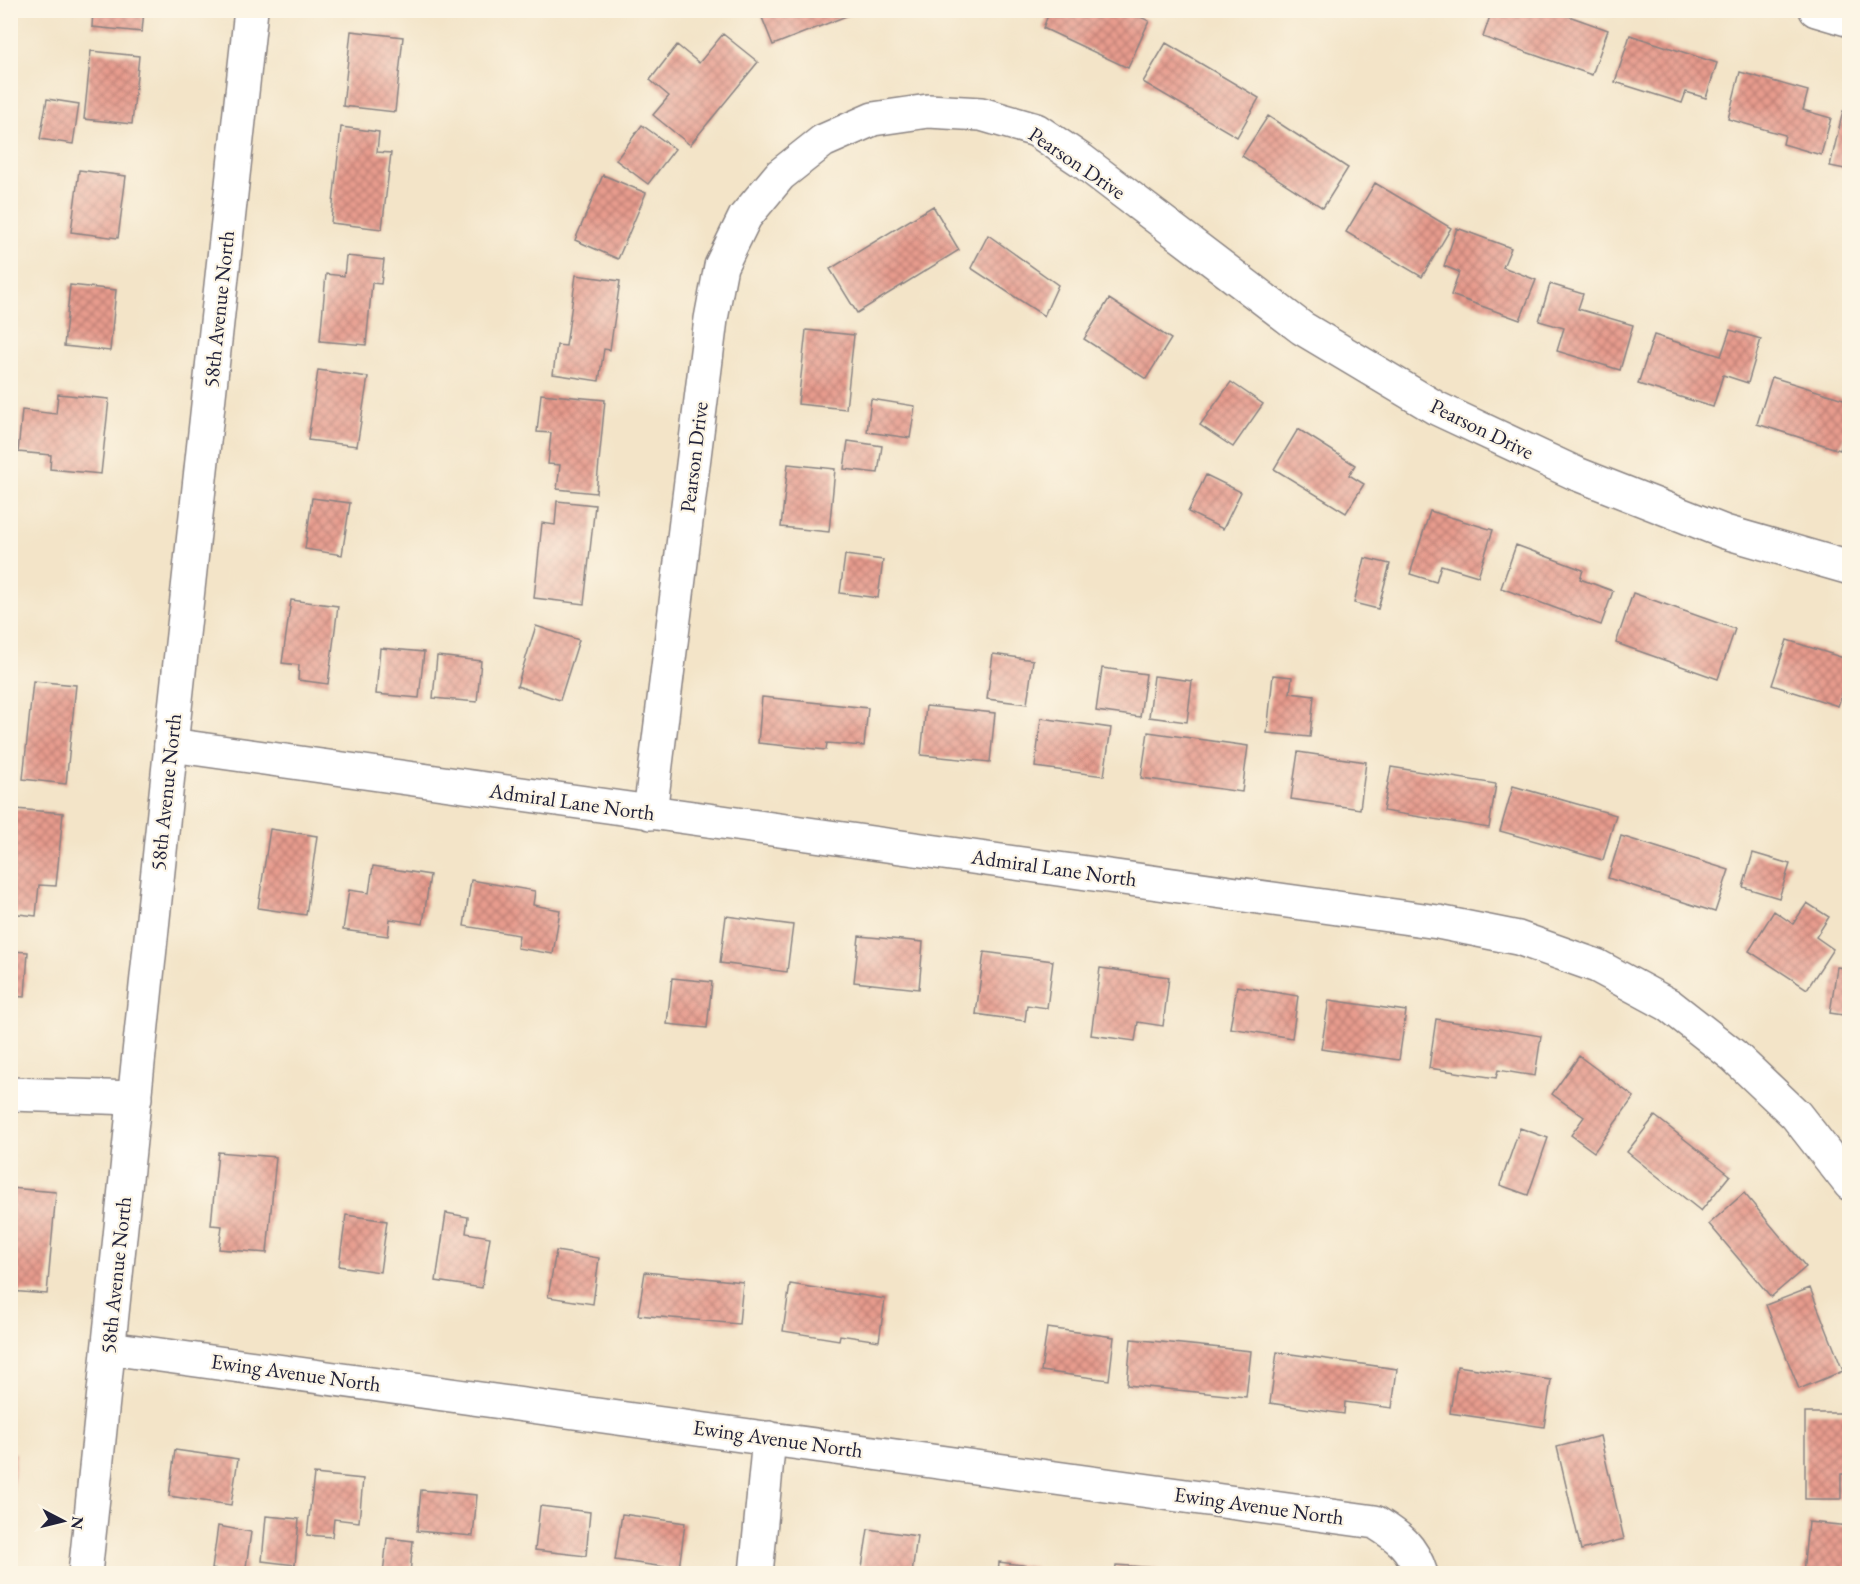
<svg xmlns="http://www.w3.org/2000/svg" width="1860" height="1584" font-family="'EB Garamond',serif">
  <defs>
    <pattern id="building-cross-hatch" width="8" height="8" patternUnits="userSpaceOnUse" patternTransform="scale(1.5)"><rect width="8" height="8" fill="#e79b8d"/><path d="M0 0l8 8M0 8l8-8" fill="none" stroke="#bb7e74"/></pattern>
  </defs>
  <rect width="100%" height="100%" fill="#fcf5e5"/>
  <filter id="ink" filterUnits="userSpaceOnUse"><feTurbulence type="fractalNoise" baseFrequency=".0167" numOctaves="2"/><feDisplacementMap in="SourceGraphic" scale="12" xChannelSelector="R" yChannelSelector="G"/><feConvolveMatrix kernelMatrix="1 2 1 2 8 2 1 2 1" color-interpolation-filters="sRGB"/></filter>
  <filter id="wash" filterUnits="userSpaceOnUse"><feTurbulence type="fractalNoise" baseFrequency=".008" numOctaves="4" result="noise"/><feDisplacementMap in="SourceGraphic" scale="24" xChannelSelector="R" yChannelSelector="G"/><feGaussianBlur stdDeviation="1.35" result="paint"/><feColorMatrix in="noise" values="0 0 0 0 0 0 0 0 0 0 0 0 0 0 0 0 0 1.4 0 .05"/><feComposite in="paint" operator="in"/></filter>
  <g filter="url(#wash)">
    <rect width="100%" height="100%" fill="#f3e4c8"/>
    <g id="blocks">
      <!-- building -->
      <path fill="url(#building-cross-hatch)" d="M93,10H144L142,32L92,27Z
        M759,10H859V11L773,45Z
        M1050,10H1126L1149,21L1128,68L1043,28Z
        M1492,10H1552L1608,30L1592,75L1483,37Z
        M351,31L403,37L395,112L343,106Z
        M723,34L758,62L690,145L653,115L669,96L650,80L677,45L699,63Z
        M1630,35L1717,63L1706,98L1686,92L1682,103L1615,82Z
        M1166,43L1259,98L1237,137L1143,82Z
        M91,51L139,56L132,124L84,119Z
        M1740,72L1808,91L1803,110L1831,118L1821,155L1783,144L1785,135L1728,119Z
        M47,99L79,104L73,144L40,139Z
        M1843,111L1850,112V170L1830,166Z
        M1268,116L1348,168L1323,208L1242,156Z
        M642,125L675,149L648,184L616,160Z
        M341,127L379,132L377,152L391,153L382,229L331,223Z
        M79,170L126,176L118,238L71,232Z
        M603,175L646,193L618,259L575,240Z
        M1375,183L1451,228L1422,277L1346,232Z
        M933,206L959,250L857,313L830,269Z
        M1457,228L1511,248L1503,267L1536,280L1520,320L1451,295L1459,272L1444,266Z
        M988,235L1058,285L1044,316L971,268Z
        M346,256L384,260L381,284L372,283L366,345L320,341L326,274L344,276Z
        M576,275L620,281L610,350L604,349L599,381L553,374L557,345L566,346Z
        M1550,284L1583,294L1578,309L1633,325L1620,370L1557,351L1564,328L1539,321Z
        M70,285L116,290L110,351L64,346Z
        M1109,299L1171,339L1146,379L1084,339Z
        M806,330L854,335L846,409L798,404Z
        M1730,330L1761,339L1748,383L1723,375L1713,407L1638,384L1654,335L1721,356Z
        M318,370L368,377L357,446L308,440Z
        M1772,377L1850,401V418L1840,450L1757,424Z
        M1231,382L1263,404L1233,447L1200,425Z
        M58,394L109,399L101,474L50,469L51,455L18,452L22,410L56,414Z
        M541,394L605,400L596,493L557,489L560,465L548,464L551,433L537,432Z
        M871,399L915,406L910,438L867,432Z
        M1298,429L1355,465L1349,475L1364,484L1346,513L1274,469Z
        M848,441L882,446L878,473L844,469Z
        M788,464L835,469L829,532L781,527Z
        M1206,475L1241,492L1223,529L1188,512Z
        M312,498L350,503L342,555L305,549Z
        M557,501L595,505L584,604L534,598L542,523L555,525Z
        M1430,511L1493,530L1478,576L1441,565L1436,582L1410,574Z
        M1516,545L1583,570L1580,579L1613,591L1601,625L1501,588Z
        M845,555L883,560L878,598L840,593Z
        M1365,558L1390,564L1378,609L1354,603Z
        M1633,593L1735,629L1718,679L1616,643Z
        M291,600L338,606L328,684L298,680L299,665L282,663Z
        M536,626L579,640L560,700L517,686Z
        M1787,640L1850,660V671L1838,706L1772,685Z
        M380,648L424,652L419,698L376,694Z
        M993,654L1033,660L1027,704L987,699Z
        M437,656L481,661L477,702L433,698Z
        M1102,668L1146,674L1140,717L1096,711Z
        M1273,675L1292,677L1290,693L1314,696L1310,737L1267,733Z
        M1154,676L1192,681L1187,722L1149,717Z
        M33,681L76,685L66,784L23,779Z
        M762,697L868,708L864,746L827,743L826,750L758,743Z
        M926,706L995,713L990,762L921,755Z
        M1041,718L1111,728L1104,776L1035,767Z
        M1148,732L1248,746L1242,792L1141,778Z
        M1298,752L1366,762L1360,809L1291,799Z
        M1391,767L1496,784L1489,828L1383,811Z
        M1513,786L1616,815L1603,860L1500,831Z
        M15,809L63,813L56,886L39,885L36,916L10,913V855Z
        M270,829L317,836L306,915L258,908Z
        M1621,836L1729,870L1715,912L1608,878Z
        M1753,853L1790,864L1779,898L1743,887Z
        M373,866L430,875L423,924L390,919L388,936L343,930L349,890L369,893Z
        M471,880L535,891L533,905L560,910L553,954L517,948L519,935L464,926Z
        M1807,903L1829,917L1816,937L1833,949L1807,989L1749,951L1774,911L1793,924Z
        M726,916L793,925L787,972L720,963Z
        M859,936L923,942L919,989L854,982Z
        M10,951L28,952L25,997L10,996Z
        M984,952L1053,961L1047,1008L1027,1005L1025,1021L976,1014Z
        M1837,967L1850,969V1016L1830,1013Z
        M1100,968L1169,977L1163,1026L1138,1022L1135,1041L1091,1035Z
        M672,978L712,982L707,1028L667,1024Z
        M1237,986L1298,996L1292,1038L1230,1028Z
        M1329,1000L1406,1011L1399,1060L1321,1049Z
        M1436,1019L1541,1036L1535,1076L1498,1070L1496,1078L1429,1068Z
        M1579,1056L1634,1097L1594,1152L1571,1135L1584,1117L1552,1094Z
        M1655,1116L1730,1175L1701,1211L1627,1152Z
        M1520,1128L1548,1138L1528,1195L1500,1185Z
        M218,1152L276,1157L267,1253L219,1249L222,1226L211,1225Z
        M10,1188L56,1192L47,1294L10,1291Z
        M1744,1193L1806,1267L1771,1297L1709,1224Z
        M446,1213L468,1217L466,1233L490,1237L482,1288L436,1281Z
        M346,1215L387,1221L380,1272L339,1266Z
        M556,1251L599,1258L593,1304L548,1297Z
        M645,1272L743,1282L739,1324L638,1315Z
        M790,1284L885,1299L879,1341L840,1335L839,1340L783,1331Z
        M1810,1288L1843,1371L1799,1389L1766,1305Z
        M1047,1328L1114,1337L1109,1380L1041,1371Z
        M1131,1339L1251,1351L1246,1397L1127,1385Z
        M1277,1352L1397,1369L1392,1408L1345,1402L1344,1414L1270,1403Z
        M1457,1366L1551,1380L1544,1427L1450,1413Z
        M1805,1413H1850V1474H1841V1499H1805Z
        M1600,1436L1624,1539L1581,1550L1557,1447Z
        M175,1450L238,1459L231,1505L169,1496Z
        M10,1453H16L12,1503H10Z
        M314,1474L363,1479L359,1522L334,1519L332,1537L307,1535Z
        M421,1490L477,1495L473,1536L417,1531Z
        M540,1506L590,1512L586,1556L535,1550Z
        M622,1514L685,1523L679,1569L615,1560Z
        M266,1516L299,1519L295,1565L262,1561Z
        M1808,1522L1850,1526V1574H1803Z
        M218,1526L251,1532L245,1574L212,1569Z
        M868,1529L917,1536L912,1574H861Z
        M387,1538L413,1541L410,1574H383Z
        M999,1562L1036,1567L1035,1574H998Z
        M1116,1565L1157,1568L1156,1574H1115Z"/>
    </g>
  </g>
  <g filter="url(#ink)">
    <use href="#blocks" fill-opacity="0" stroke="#8a8382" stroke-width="1.5"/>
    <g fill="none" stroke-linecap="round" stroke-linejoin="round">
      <!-- street casing -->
      <g stroke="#8a8382" stroke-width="36">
        <path id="street" d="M1816,10L1850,20
          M171,745L1438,922L1518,938L1597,966L1669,1005L1734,1056L1796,1115L1850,1184
          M650,813L711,319L721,266L745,217L780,175L823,141L873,119L928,111L981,114L1036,130L1081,160L1302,328L1436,408L1577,474L1725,532L1850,568
          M10,1094L135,1098
          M109,1348L1375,1522C1399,1537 1412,1546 1421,1574
          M756,1574L769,1438"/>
      </g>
      <!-- secondary casing -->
      <g stroke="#8a8382" stroke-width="36">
        <path id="secondary" d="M85,1574L171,745L251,10"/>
      </g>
      <!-- street -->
      <use href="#street" stroke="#fff" stroke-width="33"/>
      <!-- secondary -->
      <use href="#secondary" stroke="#fff" stroke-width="33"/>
    </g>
  </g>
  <g text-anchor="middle" stroke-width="4.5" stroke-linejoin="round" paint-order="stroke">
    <!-- street labels -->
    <g font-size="21" fill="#22223b" stroke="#fcf5e5">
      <text transform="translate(1077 163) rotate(34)" y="7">Pearson Drive</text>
      <text transform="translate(219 309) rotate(-84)" y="7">58th Avenue North</text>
      <text transform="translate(1482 429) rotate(26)" y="7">Pearson Drive</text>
      <text transform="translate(694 457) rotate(-83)" y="7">Pearson Drive</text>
      <text transform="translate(166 792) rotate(-84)" y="7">58th Avenue North</text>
      <text transform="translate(572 802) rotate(8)" y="7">Admiral Lane North</text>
      <text transform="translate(1054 868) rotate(8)" y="7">Admiral Lane North</text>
      <text transform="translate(116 1275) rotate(-84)" y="7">58th Avenue North</text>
      <text transform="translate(296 1373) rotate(8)" y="7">Ewing Avenue North</text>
      <text transform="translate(778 1439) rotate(8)" y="7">Ewing Avenue North</text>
      <text transform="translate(1259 1506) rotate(8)" y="7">Ewing Avenue North</text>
    </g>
  </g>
  <!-- margin -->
  <rect width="1860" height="1584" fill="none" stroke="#fcf5e5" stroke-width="36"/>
  <!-- north arrow -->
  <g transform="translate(63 1521) rotate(97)" stroke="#fcf5e5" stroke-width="4.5" paint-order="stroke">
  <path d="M0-4.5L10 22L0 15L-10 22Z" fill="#22223b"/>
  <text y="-9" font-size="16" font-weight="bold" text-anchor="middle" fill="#22223b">N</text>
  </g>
</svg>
